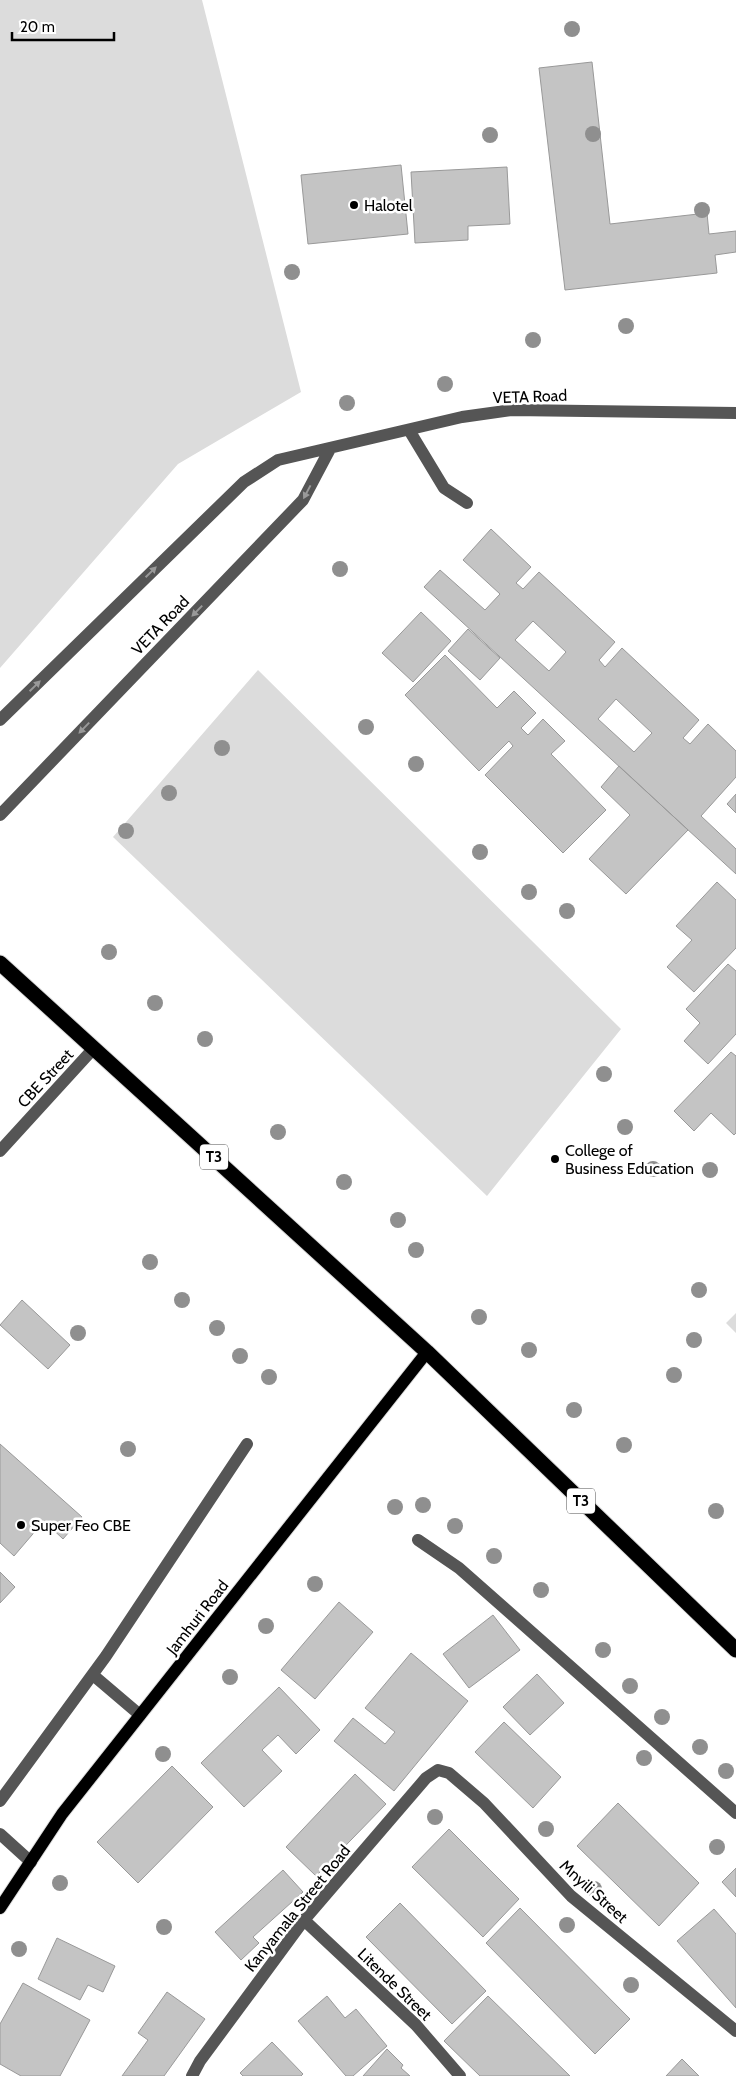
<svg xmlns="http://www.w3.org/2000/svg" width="736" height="2076" font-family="Cabin,sans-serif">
  <rect width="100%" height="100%" fill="#fff"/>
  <!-- green -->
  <path fill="#dcdcdc" d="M0,0H202L301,392L178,464L0,668Z
    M258,670L621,1029L487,1196L113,837Z
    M736,1313V1333L726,1323Z"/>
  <!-- building -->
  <path fill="#c4c4c4" stroke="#999" fill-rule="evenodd" d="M592,62L610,224L707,213L709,234L736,231V252L715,255L717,273L565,290L539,68Z
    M401,165L408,234L308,244L301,175Z
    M507,167L510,224L468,226V240L415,243L411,172Z
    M491,529L531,567L516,583L523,589L539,572L615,642L599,660L605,667L622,648L699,720L683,738L690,744L708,724L736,751V777L701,816L736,849V874L424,587L440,570L485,610L500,594L463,560ZM533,621L566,652L549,671L515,640ZM616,699L652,733L634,752L598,719Z
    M421,612L451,641L413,682L382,653Z
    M468,629L500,658L480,680L448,651Z
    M445,655L497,708L514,691L536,713L521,728L528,735L543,719L565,741L551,754L606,810L563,853L485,775L513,746L509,741L479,771L405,695Z
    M619,766L688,830L626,894L589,859L630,815L601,787Z
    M736,794V813L727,804Z
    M717,882L736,900V948L694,992L667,967L692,940L676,926Z
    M728,964L736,971V1034L708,1064L684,1041L700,1023L686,1009Z
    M731,1052L736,1056V1133L734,1135L711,1113L694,1131L674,1111Z
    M22,1300L70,1345L48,1369L0,1325Z
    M0,1444L82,1517L63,1539L44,1521L14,1556L0,1543Z
    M0,1572L15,1587L0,1603Z
    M339,1602L373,1632L315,1699L281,1670Z
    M493,1615L520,1650L469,1688L443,1654Z
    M411,1653L468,1701L394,1791L334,1741L353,1718L385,1744L395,1732L365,1708Z
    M537,1674L564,1703L530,1735L503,1707Z
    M279,1687L320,1730L296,1754L278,1735L262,1750L282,1771L244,1807L201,1763Z
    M504,1722L561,1777L533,1808L475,1752Z
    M172,1766L213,1807L138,1883L97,1842Z
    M355,1774L386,1804L316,1876L286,1847Z
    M618,1803L699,1883L659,1926L577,1846Z
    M449,1829L519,1899L483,1937L412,1867Z
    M736,1868V1897L722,1882Z
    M283,1870L303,1892L253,1937L259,1943L241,1960L215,1932Z
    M400,1903L486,1991L452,2024L366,1937Z
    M520,1908L630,2019L595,2054L486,1943Z
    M714,1909L736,1934V2008L677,1941Z
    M57,1938L115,1966L103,1992L88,1985L80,2000L38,1979Z
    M23,1983L90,2020L60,2076H21L0,2064V2024Z
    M167,1992L205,2019L164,2076H122L148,2040L138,2033Z
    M327,1996L345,2018L356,2009L387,2046L353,2076H346L298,2021Z
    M488,1996L570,2076H480L444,2041Z
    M272,2042L303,2074L301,2076H243L240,2073Z
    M387,2049L403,2065L401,2068L410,2076H363Z
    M682,2059L699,2076H666Z"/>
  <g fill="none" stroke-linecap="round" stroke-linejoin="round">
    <!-- major casing -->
    <g stroke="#dbdbdb" stroke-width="14">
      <path id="major" d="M0,1908L62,1814L427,1352"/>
    </g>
    <!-- highway casing -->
    <g stroke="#dbdbdb" stroke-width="17">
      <path id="highway" d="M0,963L427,1352L736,1650"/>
    </g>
    <!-- minor -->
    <path stroke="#555" stroke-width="12" d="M409,430L444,488L467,503
      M0,720L244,482L278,460L462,417L512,410L736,413
      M0,815L303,500L330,449
      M0,1151L94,1048
      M418,1540L459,1568L736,1813
      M93,1675L140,1715
      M0,1801L106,1656L247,1444
      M0,1834L31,1862
      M304,1920L416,2025L460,2076
      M192,2076L200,2061L304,1920L426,1778L438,1770L449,1773L484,1803L571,1896L736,2031"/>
    <!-- major -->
    <use href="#major" stroke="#000" stroke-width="12"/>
    <!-- highway -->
    <use href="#highway" stroke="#000" stroke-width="15"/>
  </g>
  <!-- trees -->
  <g fill="#8f8f8f">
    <circle cx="572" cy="29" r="8"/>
    <circle cx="593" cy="134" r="8"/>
    <circle cx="490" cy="135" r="8"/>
    <circle cx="702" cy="210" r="8"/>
    <circle cx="292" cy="272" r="8"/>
    <circle cx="626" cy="326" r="8"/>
    <circle cx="533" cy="340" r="8"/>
    <circle cx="445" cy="384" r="8"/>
    <circle cx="347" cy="403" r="8"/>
    <circle cx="340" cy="569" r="8"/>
    <circle cx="366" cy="727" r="8"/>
    <circle cx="222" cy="748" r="8"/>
    <circle cx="416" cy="764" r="8"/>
    <circle cx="169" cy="793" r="8"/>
    <circle cx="126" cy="831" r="8"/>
    <circle cx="480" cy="852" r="8"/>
    <circle cx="529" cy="892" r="8"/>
    <circle cx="567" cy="911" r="8"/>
    <circle cx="109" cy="952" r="8"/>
    <circle cx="155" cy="1003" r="8"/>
    <circle cx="205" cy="1039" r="8"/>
    <circle cx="604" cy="1074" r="8"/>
    <circle cx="625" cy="1127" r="8"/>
    <circle cx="278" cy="1132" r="8"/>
    <circle cx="653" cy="1169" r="8"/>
    <circle cx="710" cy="1170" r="8"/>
    <circle cx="344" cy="1182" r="8"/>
    <circle cx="398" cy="1220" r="8"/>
    <circle cx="416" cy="1250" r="8"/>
    <circle cx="150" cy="1262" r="8"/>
    <circle cx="699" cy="1290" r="8"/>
    <circle cx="182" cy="1300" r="8"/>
    <circle cx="479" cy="1317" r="8"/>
    <circle cx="217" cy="1328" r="8"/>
    <circle cx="78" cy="1333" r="8"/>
    <circle cx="694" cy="1340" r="8"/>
    <circle cx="529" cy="1350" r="8"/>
    <circle cx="240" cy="1356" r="8"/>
    <circle cx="674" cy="1375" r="8"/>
    <circle cx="269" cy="1377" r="8"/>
    <circle cx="574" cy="1410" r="8"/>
    <circle cx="624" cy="1445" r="8"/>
    <circle cx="128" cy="1449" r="8"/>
    <circle cx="423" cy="1505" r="8"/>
    <circle cx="395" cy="1507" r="8"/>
    <circle cx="716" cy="1511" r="8"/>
    <circle cx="455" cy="1526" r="8"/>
    <circle cx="494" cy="1556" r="8"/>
    <circle cx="315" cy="1584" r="8"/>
    <circle cx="541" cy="1590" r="8"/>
    <circle cx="266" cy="1626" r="8"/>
    <circle cx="603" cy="1650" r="8"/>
    <circle cx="230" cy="1677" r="8"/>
    <circle cx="630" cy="1686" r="8"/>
    <circle cx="662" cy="1717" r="8"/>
    <circle cx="700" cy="1747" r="8"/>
    <circle cx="163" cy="1754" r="8"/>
    <circle cx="644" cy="1758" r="8"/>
    <circle cx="726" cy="1771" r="8"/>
    <circle cx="435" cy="1817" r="8"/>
    <circle cx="546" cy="1829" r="8"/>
    <circle cx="717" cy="1847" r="8"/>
    <circle cx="60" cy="1883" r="8"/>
    <circle cx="594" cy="1889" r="8"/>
    <circle cx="567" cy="1925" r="8"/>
    <circle cx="164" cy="1927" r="8"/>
    <circle cx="19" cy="1949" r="8"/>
    <circle cx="631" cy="1985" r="8"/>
  </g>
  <!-- one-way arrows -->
  <defs><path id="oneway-solid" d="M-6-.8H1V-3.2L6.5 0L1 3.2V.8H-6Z" transform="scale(1.25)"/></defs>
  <g fill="#999">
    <use href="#oneway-solid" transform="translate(307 492) rotate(118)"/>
    <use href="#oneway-solid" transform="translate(151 572) rotate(-44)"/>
    <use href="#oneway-solid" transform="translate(197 611) rotate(134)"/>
    <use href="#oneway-solid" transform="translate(35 686) rotate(-44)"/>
    <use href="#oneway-solid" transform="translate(84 728) rotate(134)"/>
  </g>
  <!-- markers -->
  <g fill="#000" stroke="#fff" stroke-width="2">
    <circle cx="354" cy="205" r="5"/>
    <circle cx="555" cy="1159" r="5"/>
    <circle cx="21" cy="1525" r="5"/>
  </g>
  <g text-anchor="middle" stroke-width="5" stroke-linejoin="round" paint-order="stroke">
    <!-- shield labels -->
    <g fill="#fff" stroke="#4c4c4c" stroke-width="1">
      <rect x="200" y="1144.5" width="28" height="25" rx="4"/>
      <rect x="567" y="1488.5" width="28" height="25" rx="4"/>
    </g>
    <g font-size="15" font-weight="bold" fill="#000">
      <text x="214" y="1162">T3</text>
      <text x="581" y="1506">T3</text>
    </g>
    <!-- poi labels -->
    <g font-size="16" fill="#000" stroke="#fff" text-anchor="start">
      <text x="364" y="211">Halotel</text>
      <text x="565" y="1156">College of<tspan x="565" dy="18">Business Education</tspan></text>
      <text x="31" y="1531">Super Feo CBE</text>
    </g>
    <!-- street labels -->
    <g font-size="16" fill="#000" stroke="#fff">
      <text transform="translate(530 396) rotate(-2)" y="6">VETA Road</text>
      <text transform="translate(160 625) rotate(-46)" y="6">VETA Road</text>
      <text transform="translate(45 1078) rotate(-47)" y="6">CBE Street</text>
      <text transform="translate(197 1617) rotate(-52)" y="6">Jamhuri Road</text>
      <text transform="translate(594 1891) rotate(42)" y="6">Mnyili Street</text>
      <text transform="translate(297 1908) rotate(-51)" y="6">Kanyamala Street Road</text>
      <text transform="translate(395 1984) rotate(44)" y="6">Litende Street</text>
    </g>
  </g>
  <!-- scale -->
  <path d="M12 32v8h102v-8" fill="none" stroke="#000000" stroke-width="2.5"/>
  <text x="20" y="32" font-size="15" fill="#000000" stroke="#ffffff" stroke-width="4" paint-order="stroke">20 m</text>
</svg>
